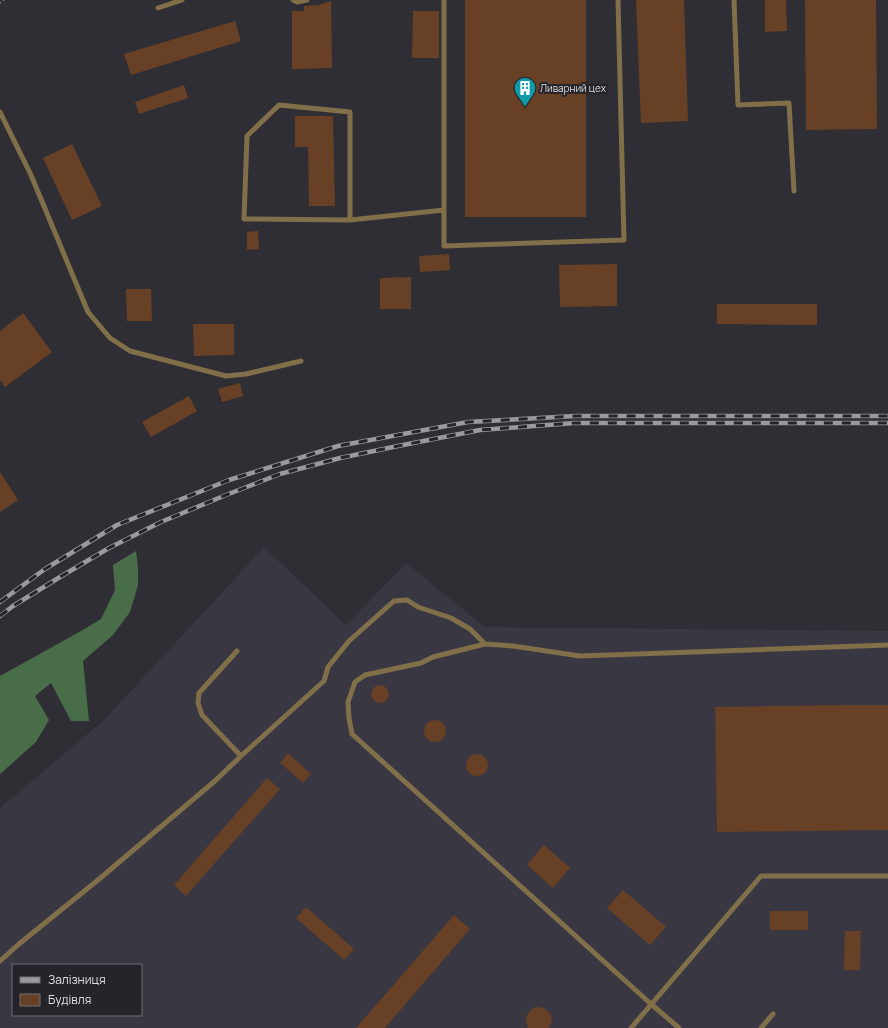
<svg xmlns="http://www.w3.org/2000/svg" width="888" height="1028" font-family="Manrope,sans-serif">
  <rect width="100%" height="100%" fill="#2f2e34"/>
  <!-- built -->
  <path fill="#383742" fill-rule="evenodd" d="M264,547L346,625L406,563L485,627L888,631V1028H0V808L104,720ZM13,965H141V1015H13Z"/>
  <!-- forest -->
  <path fill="#496c49" d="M136,551L138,567V585L130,612L113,635L83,661L89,721H71L51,683L35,696L49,720L36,742L0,774V676L81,631L101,619L115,590L113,565Z"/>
  <!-- building -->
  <path fill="#674026" d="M465,0H586V217H465Z
    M636,0H684L688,121L641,123Z
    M765,0H786L787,31L765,32Z
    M805,0H876L877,129L806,130Z
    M331,1L332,68L292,69V11H304V6L319,5Z
    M413,11H439V58H412Z
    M235,21L241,41L131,75L124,54Z
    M184,85L188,98L139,114L135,102Z
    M295,116H333L335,206H309L308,147H295Z
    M72,144L102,206L72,220L43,158Z
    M258,231L259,249L247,250V232Z
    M449,254L450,270L420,272L419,256Z
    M617,264V306L560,307L559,265Z
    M411,277V309H380V278Z
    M126,289H151L152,321H127Z
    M717,304H817V325L717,324Z
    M23,313L52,352L5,387L0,380V331Z
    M193,324H234V355L194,356Z
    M240,383L243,396L222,402L218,389Z
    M189,396L197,411L151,437L142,422Z
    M0,472L18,500L0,512Z
    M371 694a9 9 0 1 1 18 0a9 9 0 1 1-18 0Z
    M845,705H888V830L717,832L715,707Z
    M424 731a11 11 0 1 1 22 0a11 11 0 1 1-22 0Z
    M288,753L311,774L303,783L280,763Z
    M466 765a11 11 0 1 1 22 0a11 11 0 1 1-22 0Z
    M267,778L280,789L186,896L174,885Z
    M544,845L570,868L553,888L527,865Z
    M623,890L666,927L650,945L607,908Z
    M306,907L354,949L344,960L296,918Z
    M770,911H808V930H770Z
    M454,915L470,929L385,1028H356Z
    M845,931H861L860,970H844Z
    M536,1007L544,1008L550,1013L552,1021L549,1028H528L526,1020L527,1015L532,1009Z"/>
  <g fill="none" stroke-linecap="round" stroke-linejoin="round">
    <!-- path -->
    <path stroke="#88878c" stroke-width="2" stroke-dasharray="1 3" stroke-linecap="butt" d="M0,3L4,0"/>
    <!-- service -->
    <path stroke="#806f49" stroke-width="5" d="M293,0L297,2L307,0
      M444,0V246L624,240L618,0
      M734,0L738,105L789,103L794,191
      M158,8L182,0
      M0,112L31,175L88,312L110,338L130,351L226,376L246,374L301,361
      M350,220L244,219L247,136L279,105L350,112V220L444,210
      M485,644L433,657L421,663L365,675L355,682L348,702L349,718L352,734L651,1004L679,1028
      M237,651L199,693L198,703L202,715L241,756
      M0,961L19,944L98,880L216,780L241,756L324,681L328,667L349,641L394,601L407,600L418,607L451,618L470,629L485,644L513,646L580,656L888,645
      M631,1028L761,876H888
      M761,1028L773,1014"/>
    <!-- rail casing -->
    <g stroke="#9a999e" stroke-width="4.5">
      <path id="rail" d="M0,602L45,569L117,525L229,480L338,446L468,422L575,416H888
        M0,616L13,606L60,577L109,548L161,522L226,495L280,474L340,458L398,446L480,430L574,423H888"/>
    </g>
    <!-- rail -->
    <use href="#rail" stroke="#25242a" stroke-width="3" stroke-dasharray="9" stroke-linecap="butt"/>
  </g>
  <!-- icons -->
  <defs>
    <g id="building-pin" transform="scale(1.15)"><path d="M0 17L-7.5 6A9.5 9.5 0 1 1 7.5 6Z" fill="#0f9aa8" stroke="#25242a"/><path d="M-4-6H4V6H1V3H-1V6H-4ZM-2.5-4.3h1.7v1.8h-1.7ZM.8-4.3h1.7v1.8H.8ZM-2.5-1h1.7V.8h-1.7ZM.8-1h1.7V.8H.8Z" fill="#fff"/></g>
  </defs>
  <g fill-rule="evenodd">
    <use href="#building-pin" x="525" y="88"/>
  </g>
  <g text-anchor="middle" stroke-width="4" stroke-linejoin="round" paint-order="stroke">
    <!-- poi labels -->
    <g font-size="10" fill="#dfdfe2" stroke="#25242a" text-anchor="start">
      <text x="540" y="92">Ливарний цех</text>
    </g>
  </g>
  <!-- legend -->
  <rect x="12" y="964" width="130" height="52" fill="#25242a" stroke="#6f6f74"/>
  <rect x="20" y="977" width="20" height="6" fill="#9a999e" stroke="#6f6f74"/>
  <text x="48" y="984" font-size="12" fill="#dfdfe2">Залізниця</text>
  <rect x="20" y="994" width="20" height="12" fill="#674026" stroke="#6f6f74"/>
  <text x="48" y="1004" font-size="12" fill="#dfdfe2">Будівля</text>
</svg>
